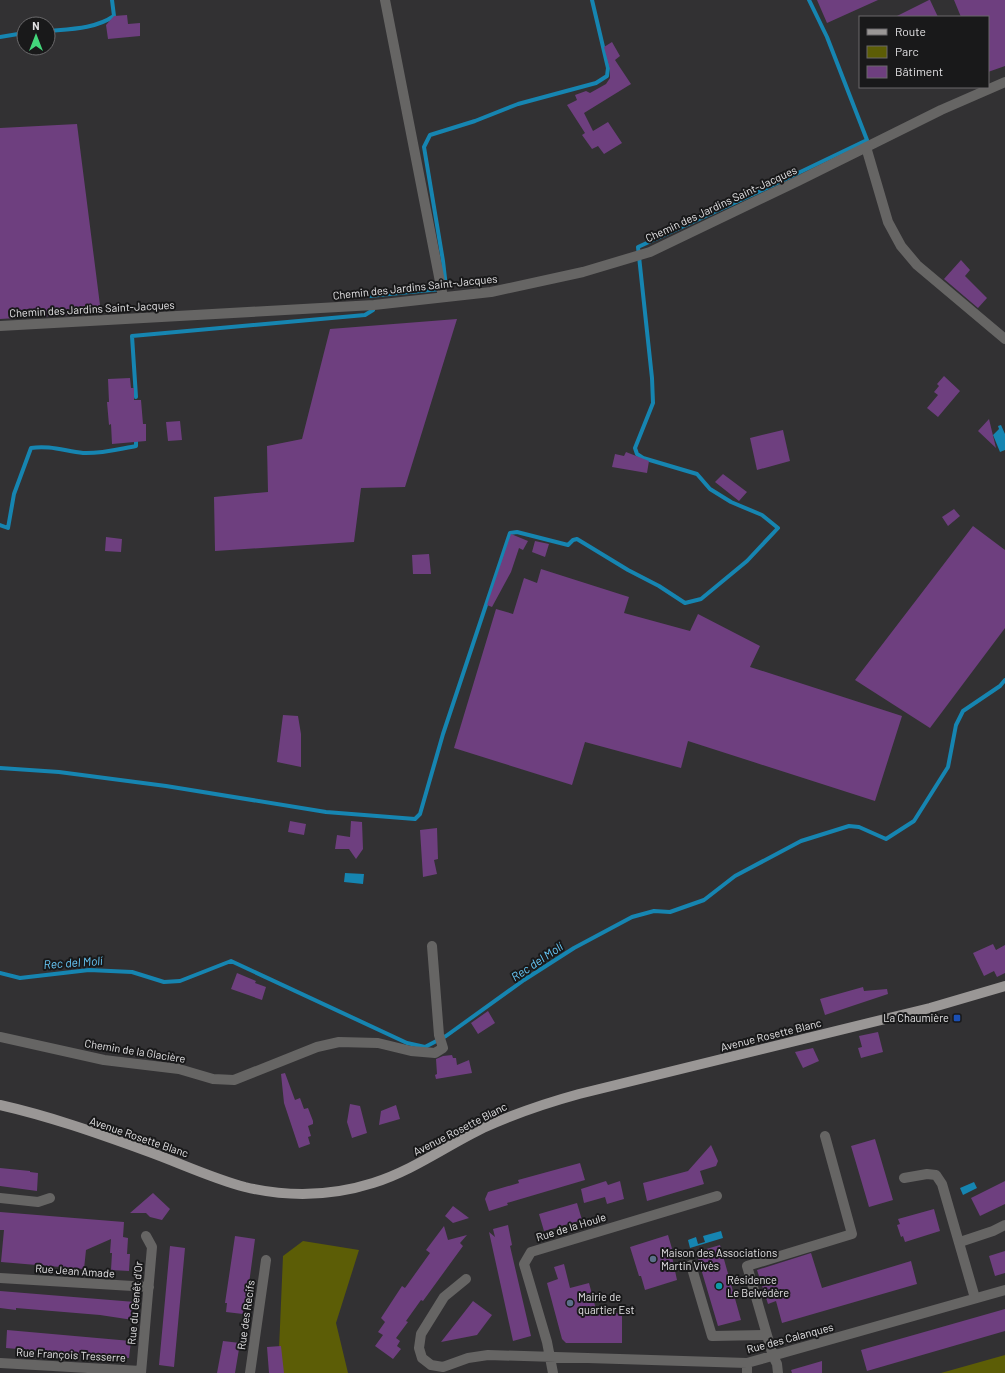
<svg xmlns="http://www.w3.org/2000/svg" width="1005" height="1373" font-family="Barlow,sans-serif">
  <rect width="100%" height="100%" fill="#323133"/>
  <!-- green -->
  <path fill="#5c5d06" d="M303,1241L359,1250L336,1323L348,1373H278L283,1256Z
    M1005,1355V1373H941Z"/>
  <!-- water -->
  <path fill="#1685b1" d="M1001,425L1005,434V450L1000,452L993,435L999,429L998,426Z
    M345,873L364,874L363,884L344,882Z
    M974,1182L977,1188L963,1195L960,1188Z
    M721,1231L723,1238L690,1248L688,1240L696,1237L698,1244L705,1242L703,1236Z"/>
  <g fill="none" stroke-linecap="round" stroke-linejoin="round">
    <!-- stream -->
    <path stroke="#1685b1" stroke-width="4" d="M48,31C70,29 95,29 114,16L112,0
      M0,37L24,33
      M446,287L443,261L424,147L430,135L475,121L518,104L596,83L607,76L608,68L592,0
      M369,296L441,289
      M136,397L132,336L365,315L373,310
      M0,525L8,528L14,494L31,448C49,445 65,451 83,453C100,454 119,449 136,446V437
      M0,768L59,772L166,786L326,812L415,819L420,814L443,734L510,533L517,532L568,545L573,540L577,539L628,570L659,586L685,603L701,599L747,561L778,528L762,515L731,502L710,489L697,474L643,458L637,454L635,448L653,403L652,378L638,247L769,187L867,140L827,37L809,0
      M0,973L20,978L89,970L132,972L164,982L180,981L231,961L407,1043L425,1047L446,1036L524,980L574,948L632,917L654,911L670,912L704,900L735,876L801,841L849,826L859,827L886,839L914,821L948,767L956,725L963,711L1000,686L1005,680"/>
  </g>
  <!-- building -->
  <path fill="#6e3f7f" d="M817,0H878L827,23Z
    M930,0L938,17H895L929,0Z
    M954,0H1005V66L988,72V17H961Z
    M127,15L128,24L140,23V36L108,39L106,25L114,16Z
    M612,42L620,56L615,60L631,84L584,113L593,131L608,122L622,143L604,154L598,146L592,149L582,135L585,133L567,105L577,100L575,95L586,91L590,93L606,84L610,78V69L604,47Z
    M77,124L101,313L0,319V128Z
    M961,260L970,270L965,276L987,298L978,308L944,279Z
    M457,319L405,487L361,488L354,542L215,551L214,497L268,492L267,446L302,439L330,329Z
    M944,376L960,391L938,417L927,408L938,395L934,392L939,386L937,384Z
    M130,378L131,388H134V400H141L143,424H146V441L112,444L111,424L109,425L107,402H109L108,379Z
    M989,419L996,448L978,431Z
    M180,421L182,440L168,441L166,422Z
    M783,430L790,461L757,470L750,438Z
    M626,452L649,461L647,473L612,467L615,454L624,456Z
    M723,474L747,492L739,501L715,482Z
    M954,509L960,516L948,526L942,517Z
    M973,526L1005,550V628L930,728L855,680Z
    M511,534L528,541L523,550L519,548L511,572L492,607L487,605Z
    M106,537L122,539L121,552L105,551Z
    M535,541L549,544L545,557L532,552Z
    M429,554L431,574H413L412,555Z
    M541,569L629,597L624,613L690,631L698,614L760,646L750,667L902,716L875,801L688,741L681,768L585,742L572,785L454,748L496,609L513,614L524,578L537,583Z
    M283,715L298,716L301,734V767L277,762Z
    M290,821L306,824L304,835L288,832Z
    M351,821L362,822L363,849L356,859L349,849H335L337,835L350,837Z
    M437,828L438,859L434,860L437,874L423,877L420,830Z
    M993,944L996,950L1005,945V973L997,977L994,971L984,976L973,953Z
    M237,973L256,981L255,983L266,987L262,1000L231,989Z
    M863,987L864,991L887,989L888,994L825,1015L820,999Z
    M488,1011L495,1023L478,1034L471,1023Z
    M878,1032L883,1052L861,1058L858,1048L862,1047L859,1036Z
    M813,1048L819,1061L803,1068L795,1052Z
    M452,1055L453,1058H456L457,1065L469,1060L472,1073L436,1079L435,1075L437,1074L436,1059L443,1056Z
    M285,1073L295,1100L300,1098L304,1109L308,1108L313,1121V1124L308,1126L311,1136L308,1137L310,1144L299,1148L284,1103L281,1074Z
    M350,1104L360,1106L367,1133L352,1138L347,1122Z
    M396,1105L400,1119L379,1125L381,1111Z
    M875,1139L893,1200L869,1207L851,1146Z
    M711,1145L718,1161L716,1166L700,1171L704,1184L647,1201L643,1183L688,1171Z
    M580,1163L585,1180L507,1203L508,1205L489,1211L485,1199L488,1192L519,1183L518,1180Z
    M0,1168L30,1171V1172L38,1173L37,1191L0,1186Z
    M606,1181L608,1185L620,1181L624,1199L607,1204L605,1197L584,1203L581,1189Z
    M1005,1181V1204L980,1216L971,1198Z
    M153,1193L170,1209L162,1220L150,1217L146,1213H130Z
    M577,1203L582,1220L544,1231L539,1214Z
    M453,1206L469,1218L453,1223L445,1216Z
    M934,1209L940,1231L905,1242L903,1236L901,1237L897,1225L900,1224L898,1219Z
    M0,1212L124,1222L123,1237L128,1238L127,1254H130L129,1271L111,1270L112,1253H110L111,1239L86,1250L84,1269L1,1262L4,1230H0Z
    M508,1225L512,1245L510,1246L531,1336L513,1341L489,1232L495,1237L493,1229Z
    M444,1226L448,1240L467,1235L460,1243L463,1246L423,1301L421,1300L406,1321L408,1322L396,1338L400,1341L397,1346L401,1349L393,1359L375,1346L383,1335L378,1332L385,1322L381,1318L402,1286L405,1288L430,1253L426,1250Z
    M668,1235L673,1252H671L677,1280L645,1290L641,1276H639L630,1247Z
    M235,1236L255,1239L246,1306L244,1305L243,1314L226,1312L227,1303H225Z
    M720,1245L741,1320L718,1326L696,1252Z
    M170,1246L185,1248L174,1367L159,1365Z
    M1005,1251V1273L995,1276L989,1256Z
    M811,1253L822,1288L911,1261L917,1284L782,1323L776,1301L768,1304L757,1270Z
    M564,1264L570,1288L589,1283L597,1313H622V1343H566L562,1339L547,1283L558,1279L554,1267Z
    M0,1291L135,1302L133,1320L100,1315L16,1308V1310L0,1308Z
    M473,1301L492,1315L477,1335L441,1342Z
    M1005,1309V1331L867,1371L861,1350Z
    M7,1330L131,1341L129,1358L6,1348Z
    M223,1341L240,1343L235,1373H217Z
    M281,1346L284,1373H269L267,1347Z
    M822,1361V1373H792L791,1370Z"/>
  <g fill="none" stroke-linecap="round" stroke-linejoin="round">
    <!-- minor -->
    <path stroke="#666564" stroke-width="10" d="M385,0L443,297
      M866,147L888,222L901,246L917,265L1005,339
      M0,326L374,305L491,292L583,272L650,252L798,181L941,110L1005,82
      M0,1037L104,1060L179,1069L213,1079L234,1080L317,1047L339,1042L378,1043L411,1051L435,1053L443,1048L439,1035L432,946
      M904,1178L927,1174L936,1175L942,1184L975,1298
      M0,1198L38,1202L50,1198
      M960,1242L993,1231L1005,1225
      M691,1265L712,1336L767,1335
      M0,1278L149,1287
      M466,1279L444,1297L421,1334L419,1348L422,1358L431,1365L443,1367L468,1358L488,1355L747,1363L1005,1290
      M0,1363L141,1371
      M141,1373L152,1247L146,1236
      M250,1373L266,1260
      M553,1373L547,1342L524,1264L531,1252L717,1196
      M747,1373V1363
      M778,1373L777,1364L773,1356L747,1266L852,1234L825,1136"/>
    <!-- major -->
    <path stroke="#9a9796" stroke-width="10" d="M0,1105C49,1116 97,1133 144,1150C178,1162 211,1178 245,1187C287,1197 332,1196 373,1183C412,1171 446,1146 483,1128C514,1114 546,1103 579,1094L930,1008L1005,986"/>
  </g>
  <!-- markers -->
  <rect fill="#1a4fb4" stroke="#19191a" stroke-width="1.5" x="953" y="1014" width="8" height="8" rx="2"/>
  <g fill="#5c6f8a" stroke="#19191a" stroke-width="1.5">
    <circle cx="653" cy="1259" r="4"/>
    <circle cx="570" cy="1303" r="4"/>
  </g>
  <circle fill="#0f9aa8" stroke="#19191a" stroke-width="1.5" cx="719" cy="1286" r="4"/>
  <g text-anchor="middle" stroke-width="4" stroke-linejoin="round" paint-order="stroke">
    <!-- street labels -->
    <g font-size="11" fill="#e3e2e4" stroke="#19191a">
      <text transform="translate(721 204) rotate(-25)" y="4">Chemin des Jardins Saint-Jacques</text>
      <text transform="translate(415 287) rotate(-6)" y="4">Chemin des Jardins Saint-Jacques</text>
      <text transform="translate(92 309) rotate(-3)" y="4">Chemin des Jardins Saint-Jacques</text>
      <text transform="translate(771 1035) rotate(-14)" y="4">Avenue Rosette Blanc</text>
      <text transform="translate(135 1051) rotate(9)" y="4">Chemin de la Glacière</text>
      <text transform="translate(460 1129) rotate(-27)" y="4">Avenue Rosette Blanc</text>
      <text transform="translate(139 1137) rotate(19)" y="4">Avenue Rosette Blanc</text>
      <text transform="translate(571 1227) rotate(-17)" y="4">Rue de la Houle</text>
      <text transform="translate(75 1271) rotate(4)" y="4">Rue Jean Amade</text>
      <text transform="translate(135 1303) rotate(-85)" y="4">Rue du Genêt d'Or</text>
      <text transform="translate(246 1315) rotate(-82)" y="4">Rue des Recifs</text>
      <text transform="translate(790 1338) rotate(-15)" y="4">Rue des Calanques</text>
      <text transform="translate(71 1355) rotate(3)" y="4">Rue François Tresserre</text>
    </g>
    <!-- poi labels -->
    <g font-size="11" fill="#e3e2e4" stroke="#19191a" text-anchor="start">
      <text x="949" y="1022" text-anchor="end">La Chaumière</text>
      <text x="661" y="1257">Maison des Associations<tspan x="661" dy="13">Martin Vivès</tspan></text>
      <text x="727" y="1284">Résidence<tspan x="727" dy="13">Le Belvédère</tspan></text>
      <text x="578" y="1301">Mairie de<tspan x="578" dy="13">quartier Est</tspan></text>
    </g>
    <!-- water labels -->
    <g font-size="12" font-style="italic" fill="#69cbfb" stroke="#19191a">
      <text transform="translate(537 962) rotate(-34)" y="4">Rec del Molí</text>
      <text transform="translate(73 963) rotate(-4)" y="4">Rec del Molí</text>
    </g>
  </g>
  <!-- legend -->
  <rect x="859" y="16" width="130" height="72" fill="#19191a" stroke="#6a696b"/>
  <rect x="867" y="29" width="20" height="6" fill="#9a9796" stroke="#6a696b"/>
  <text x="895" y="36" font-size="12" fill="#e3e2e4">Route</text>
  <rect x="867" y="46" width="20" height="12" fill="#5c5d06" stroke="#6a696b"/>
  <text x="895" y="56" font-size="12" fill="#e3e2e4">Parc</text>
  <rect x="867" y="66" width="20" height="12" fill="#6e3f7f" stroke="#6a696b"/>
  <text x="895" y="76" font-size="12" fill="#e3e2e4">Bâtiment</text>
  <!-- north arrow -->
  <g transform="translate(36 36)"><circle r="19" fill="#19191a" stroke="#6a696b"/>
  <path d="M0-3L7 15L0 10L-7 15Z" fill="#43d77b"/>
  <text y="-6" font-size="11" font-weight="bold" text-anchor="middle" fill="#e3e2e4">N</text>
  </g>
</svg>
